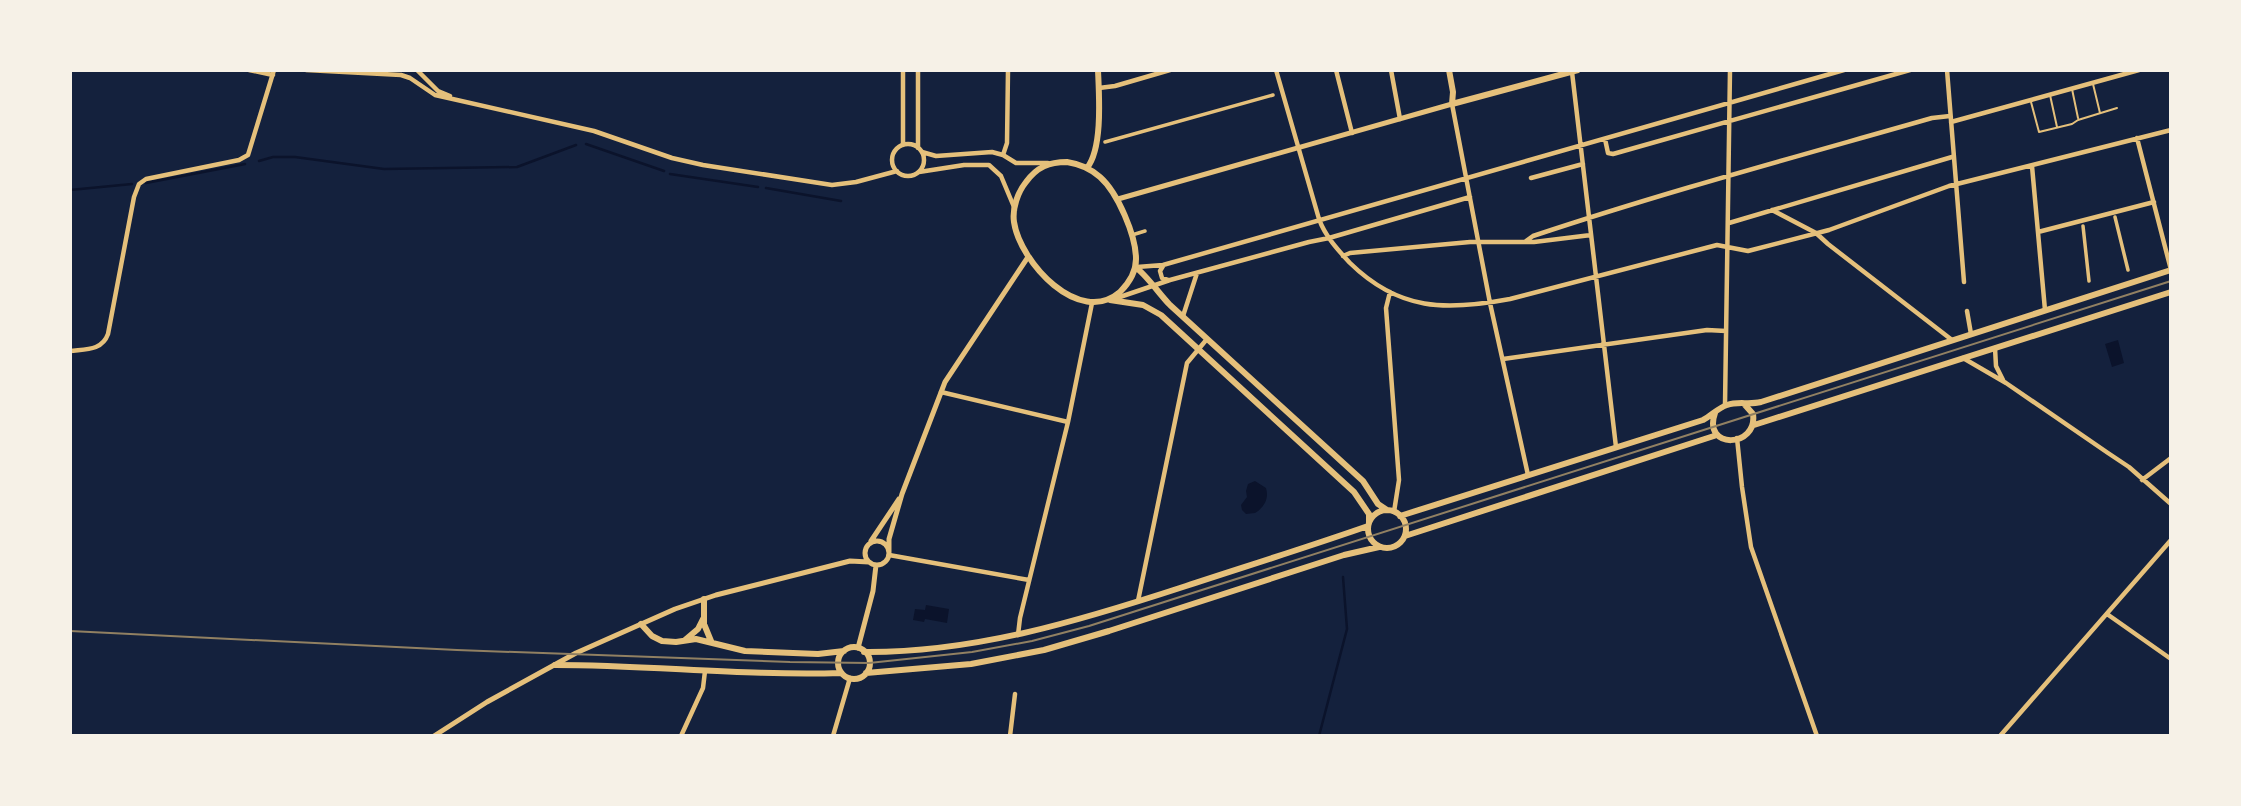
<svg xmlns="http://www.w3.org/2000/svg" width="2241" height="806" font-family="'Roboto Condensed',sans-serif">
  <rect width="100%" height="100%" fill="#14213d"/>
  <!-- water -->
  <path fill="#0b132b" d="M2118,340L2124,363L2112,367L2105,344Z
    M1255,481L1266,488C1269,498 1265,507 1255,513L1246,514L1242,510L1241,505L1247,497L1246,491L1248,484Z
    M926,605L949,609L947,623L925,619L924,622L913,620L915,609L925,610Z"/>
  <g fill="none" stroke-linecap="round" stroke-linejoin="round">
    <!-- stream -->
    <path stroke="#0b132b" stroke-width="2.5" d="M586,144L664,171
      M259,161L273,157H295L384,169L517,167L576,145
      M670,174L758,187
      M146,183L245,164
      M766,188L841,201
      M70,190L132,184
      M1319,736L1347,629L1343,577"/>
    <!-- service -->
    <path stroke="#e5c07b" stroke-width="2" d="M2093,84L2100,113
      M2072,89L2078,118
      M2050,95L2057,127
      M2031,102L2039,132L2072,124L2078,120L2117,108"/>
    <!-- pedestrian -->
    <path stroke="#e5c07b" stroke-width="3.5" d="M1105,142L1273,95
      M2115,217L2128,270
      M2083,226L2089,281
      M1132,235L1145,231"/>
    <!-- minor -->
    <path stroke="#e5c07b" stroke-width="4.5" d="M249,70L273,75
      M306,70L401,75L410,78L435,95L594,131L672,158L703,165L832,185L856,182L897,171
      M417,70L438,91L450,96
      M903,70V145
      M1276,70L1319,219C1325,236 1338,250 1350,263C1399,311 1446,311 1510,299L1717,245L1748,251L1829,230L1949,186L2171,130
      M1336,70L1352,133
      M1391,70L1400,119
      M1947,70L1964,282
      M1572,72L1616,447
      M1099,88L1115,86L1170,70
      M1452,104L1490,303L1528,475
      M1951,122L2139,70
      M2137,138L2171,270
      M1605,139L1608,153L1613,154L1910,70
      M892 160a16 16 0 1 1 32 0a16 16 0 1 1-32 0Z
      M918,148V70
      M922,152L936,156L992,152L1003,155L1016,163H1048
      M1003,155L1007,143L1008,70
      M2032,166L2045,310
      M919,172L964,165H989L1001,176L1014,207
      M1531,178L1583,164
      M1772,210L1816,233L1828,244L1952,340
      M1729,223L1952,157
      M2038,232L2154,202
      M1526,241L1533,236C1665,192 1799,156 1932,118L1950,116
      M1343,256L1350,253L1470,242H1534L1591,235
      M1163,266L1160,271L1162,278L1168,280
      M1137,267L1163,265L1844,70
      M1390,292L1386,308L1399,480L1394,512
      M1114,299L1170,280L1309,242L1329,238L1470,197
      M1967,311L1971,334
      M1183,316L1197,273
      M1995,348L1996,366L2003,380
      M70,351C85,349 102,351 108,334L134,197L139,184L146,179L239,160L248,155L274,70
      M1963,358L2006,383L2108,453L2129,467L2171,504
      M1503,359L1707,330L1726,331
      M941,392L1068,422
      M1725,405L1730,70
      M1737,438L1742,487L1751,547L1817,736
      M2142,480L2171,458
      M889,555L1029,580
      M1138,601L1187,363L1207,339
      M2107,614L2171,659
      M1018,635L1020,618L1068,422L1092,303
      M681,736L703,688L705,671
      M833,736L850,678
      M1010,736L1015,694
      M2000,736L2171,540"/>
    <!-- tertiary -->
    <path stroke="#e5c07b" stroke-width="5" d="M1118,199L1452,104
      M865 553a12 12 0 1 1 24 0a12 12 0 1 1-24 0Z
      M871,541L899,499
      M889,552V539L902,494L945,382L1028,257
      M858,648L873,591L876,565
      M434,736L487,702L576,653L675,609L716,595L850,561L869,562"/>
    <!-- secondary -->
    <path stroke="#e5c07b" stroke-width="6" d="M1449,70L1453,92L1452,104L1578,70
      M1067,162C1080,164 1091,169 1100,177C1118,193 1136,236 1136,259C1136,272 1128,284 1120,292C1079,327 1020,262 1014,222C1012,208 1018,192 1026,182C1037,167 1049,162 1067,162Z
      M1087,168C1103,148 1099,95 1098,70
      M1135,267C1145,273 1160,295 1170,305L1363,481L1378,504L1387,510
      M1110,300L1143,305L1161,315L1354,492L1369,514V522
      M1715,413C1702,450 1758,448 1753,414L1745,405
      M1754,425L2171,292
      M1368 529a19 19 0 1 1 38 0a19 19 0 1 1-38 0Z
      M1400,516L1703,420C1711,416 1718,408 1727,405C1738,401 1749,405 1761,402L2171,270
      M1405,536L1717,435
      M704,599V624L711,641
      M641,624L652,636L662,641L676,642L696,639L745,651L818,654L844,651
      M685,640L698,629L703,619
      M838 663a16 16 0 1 1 32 0a16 16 0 1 1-32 0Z
      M864,652C975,653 1082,620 1186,586C1247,566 1308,547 1368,526
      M555,665C650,665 746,676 841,673
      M866,673L971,664L1044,650L1109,631L1344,555L1379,547"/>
    <!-- tram -->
    <path stroke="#918062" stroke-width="2" d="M70,631L457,650L790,662L869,663L972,652L1032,641L1089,626L2171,281"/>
  </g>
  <!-- border -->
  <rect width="2241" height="806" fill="none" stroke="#f6f1e7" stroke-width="144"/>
</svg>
